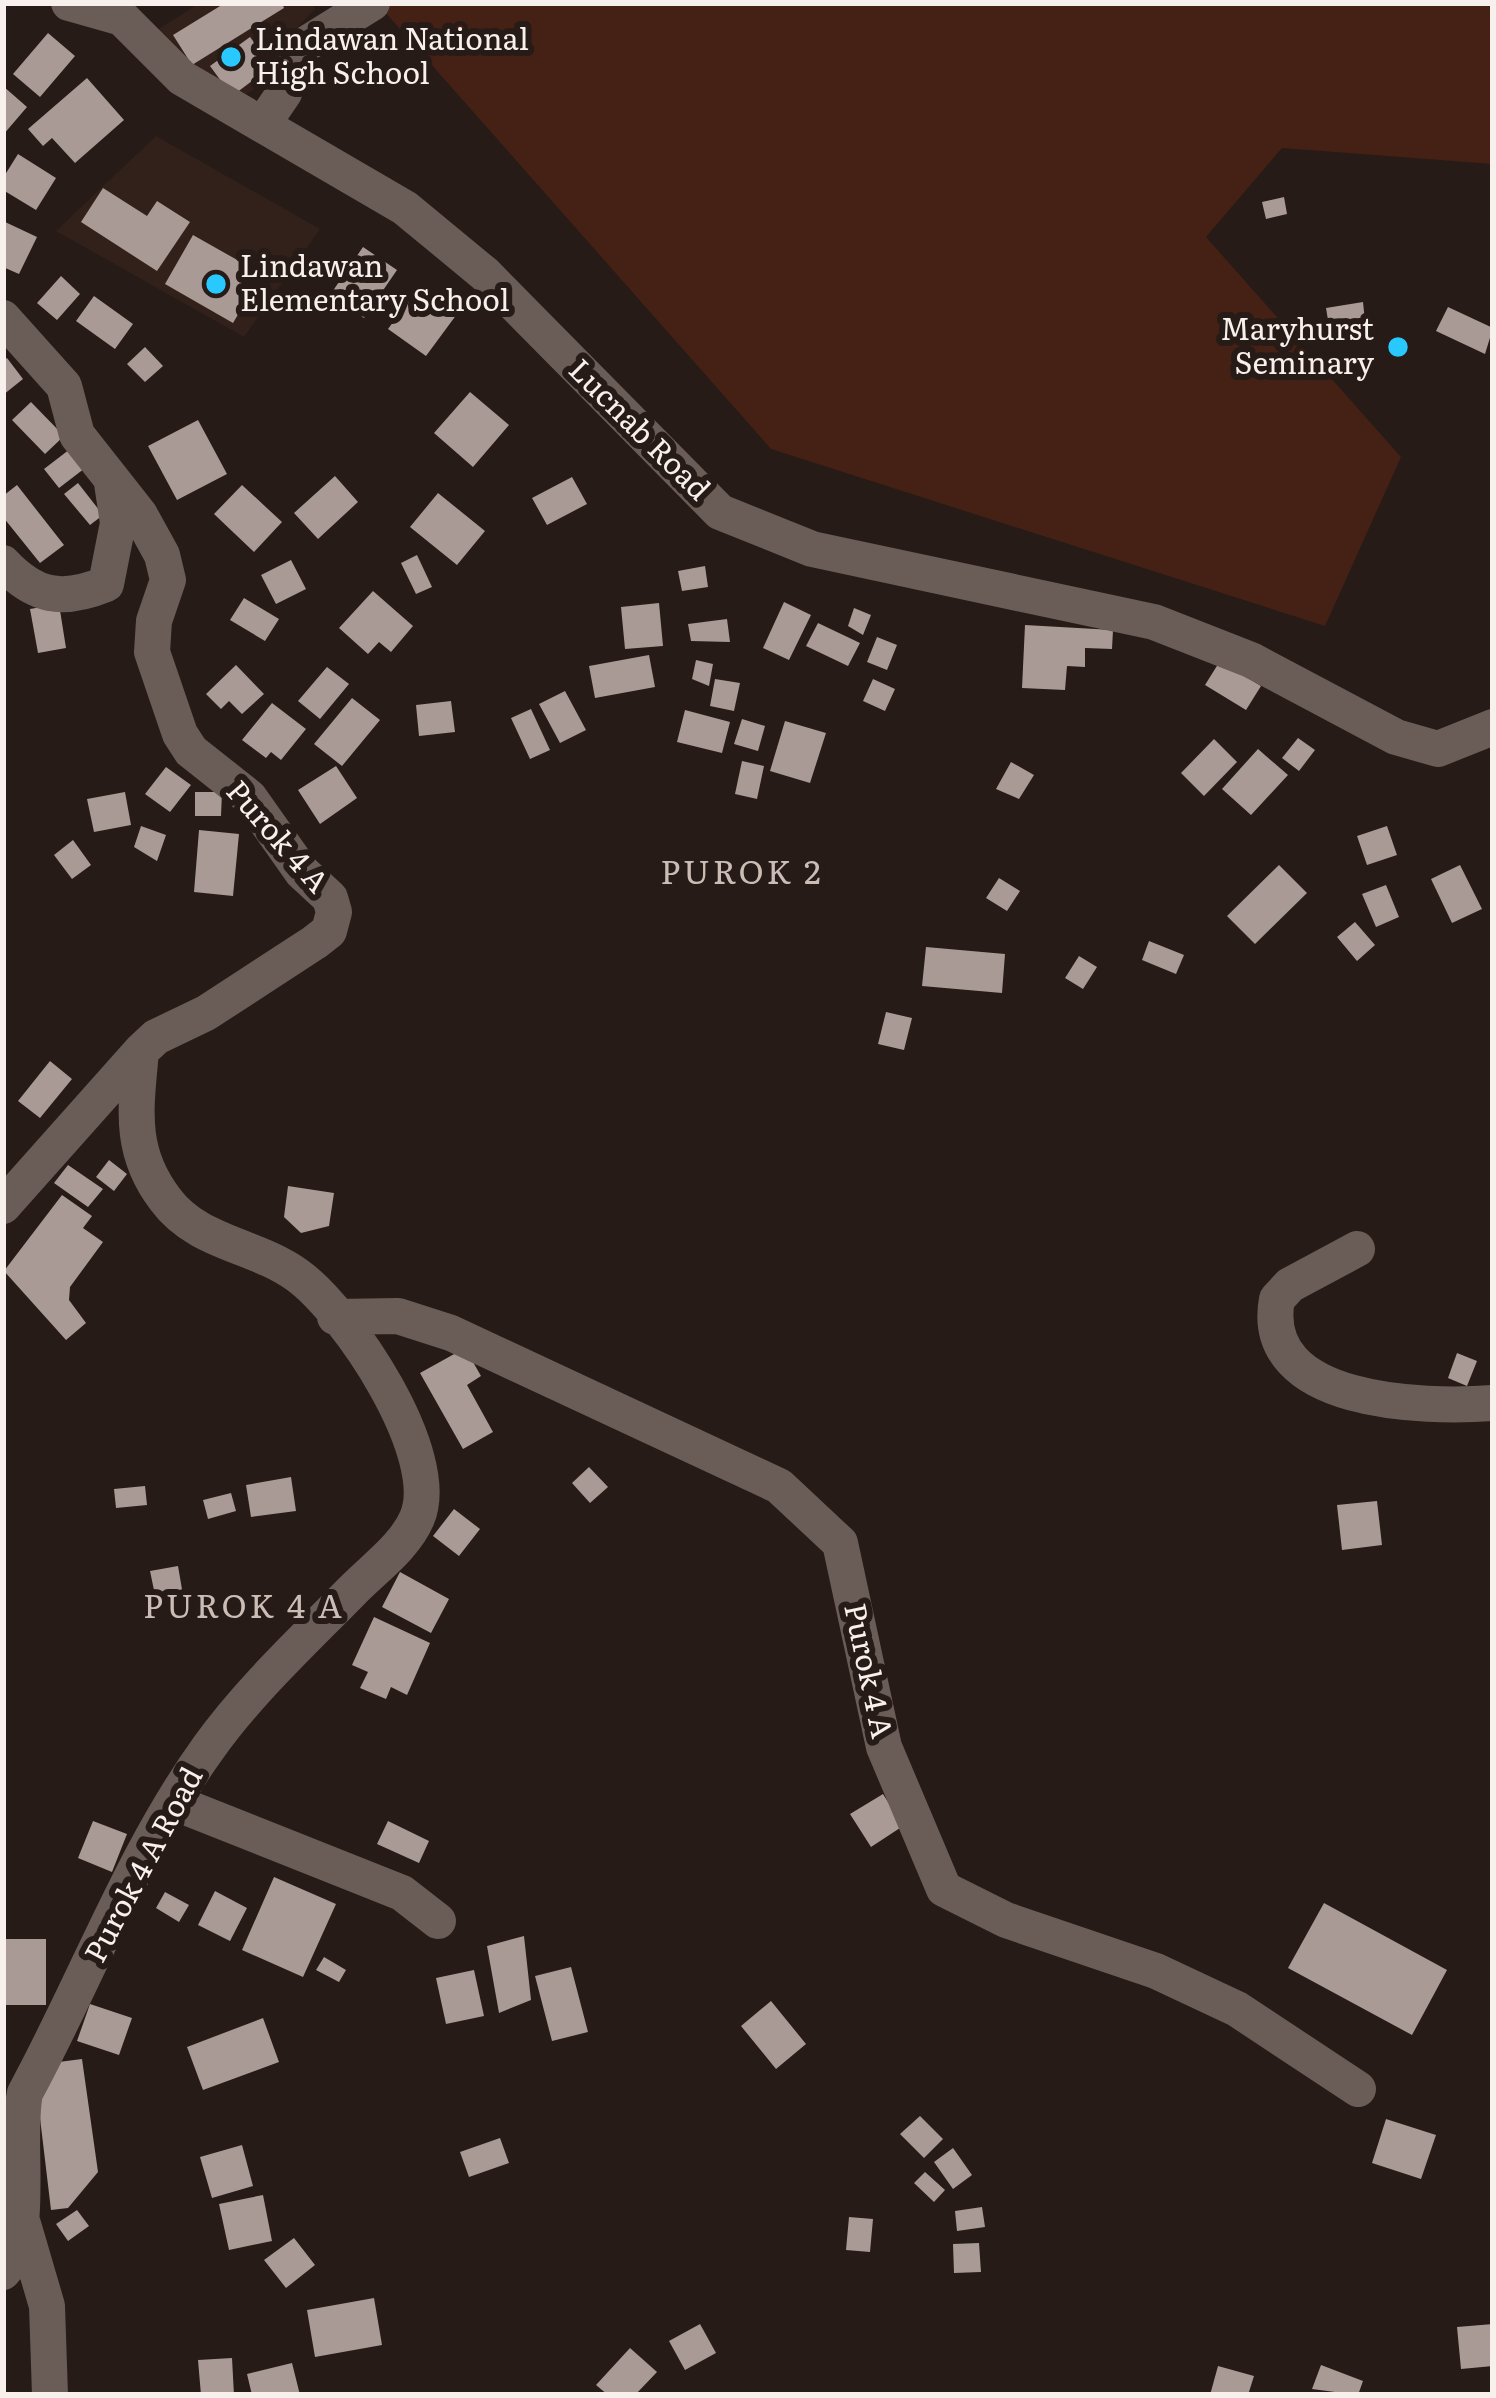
<svg xmlns="http://www.w3.org/2000/svg" width="1496" height="2398" font-family="Literata,serif">
  <rect width="100%" height="100%" fill="#261b17"/>
  <!-- built -->
  <path fill="#32211a" d="M200,3H312L315,9L285,40L281,74L234,101L151,34Z
    M156,136L320,229L244,337L56,231Z"/>
  <!-- green -->
  <path fill="#442114" d="M377,3H1493V164L1282,148L1206,237L1401,457L1325,626L771,449Z"/>
  <!-- building -->
  <path fill="#a99a95" d="M225,3H282L284,8L192,65L173,35Z
    M48,33L75,56L40,97L13,74Z
    M250,37L272,66L232,96L210,66Z
    M87,78L124,120L75,163L52,138L43,146L28,129Z
    M3,86L27,107L3,135Z
    M18,154L56,178L36,210L3,190V178Z
    M103,188L147,216L157,201L190,222L157,271L81,222Z
    M1284,197L1287,214L1266,219L1262,202Z
    M3,221L37,237L19,274L3,267Z
    M193,235L262,274L233,323L165,284Z
    M363,247L397,270L364,318L330,295Z
    M61,276L80,294L57,320L37,303Z
    M419,287L457,314L426,356L388,329Z
    M94,296L133,324L115,349L76,321Z
    M1363,302L1365,321L1329,326L1326,308Z
    M1448,307L1493,328L1485,354L1436,331Z
    M145,347L163,366L145,382L127,364Z
    M7,358L23,379L3,395V361Z
    M470,392L509,425L473,467L434,433Z
    M31,402L64,436L45,454L12,420Z
    M198,420L227,474L177,500L148,446Z
    M74,446L89,465L59,488L44,469Z
    M335,476L358,502L318,539L294,513Z
    M572,477L587,504L547,525L532,498Z
    M78,483L103,515L90,525L64,494Z
    M17,485L64,545L40,563L3,517V496Z
    M242,485L282,522L254,552L214,514Z
    M438,493L485,531L457,565L410,527Z
    M417,555L432,587L416,594L401,563Z
    M291,560L306,589L276,604L261,575Z
    M705,566L708,587L682,591L678,571Z
    M373,591L413,626L391,652L379,642L368,654L339,628Z
    M244,598L279,619L265,641L230,620Z
    M784,602L811,615L789,660L763,648Z
    M659,603L663,646L625,649L621,607Z
    M59,604L66,648L38,653L30,609Z
    M854,608L871,615L863,635L848,626Z
    M727,619L730,642L691,641L688,624Z
    M818,623L860,643L848,666L806,646Z
    M1025,625L1113,630L1112,649L1085,648V667L1067,666L1065,690L1022,688Z
    M877,637L897,645L887,670L867,662Z
    M649,655L655,687L595,698L589,666Z
    M696,660L713,664L709,686L692,679Z
    M1220,661L1261,686L1246,710L1205,685Z
    M236,665L264,694L242,714L229,701L221,709L206,694Z
    M327,667L349,684L320,719L298,701Z
    M715,679L740,683L734,711L710,706Z
    M873,679L895,689L885,711L863,701Z
    M565,691L586,730L560,743L539,704Z
    M352,698L380,720L342,766L314,744Z
    M451,701L455,732L419,736L416,705Z
    M272,703L306,729L281,760L271,752L266,758L242,740Z
    M531,709L550,750L530,759L511,718Z
    M685,710L730,722L722,753L677,742Z
    M742,719L765,726L758,751L734,744Z
    M785,721L826,733L810,783L770,771Z
    M1298,738L1315,750L1299,771L1282,758Z
    M1214,739L1237,762L1204,796L1181,773Z
    M1258,749L1288,775L1251,815L1222,789Z
    M742,761L764,766L757,799L735,794Z
    M1011,762L1034,775L1019,799L996,789Z
    M336,766L357,798L320,824L298,790Z
    M166,767L191,785L170,812L145,794Z
    M125,792L131,825L94,832L87,799Z
    M195,792H222L221,816H195Z
    M141,826L166,835L157,861L134,847Z
    M1387,826L1397,855L1367,865L1357,836Z
    M199,830L239,834L233,896L194,892Z
    M73,840L91,865L72,879L54,855Z
    M1279,865L1307,893L1255,944L1227,916Z
    M1460,865L1482,909L1452,923L1431,879Z
    M999,878L1020,891L1007,911L986,898Z
    M1386,885L1399,917L1376,927L1362,894Z
    M1355,922L1375,945L1357,961L1337,937Z
    M1149,941L1184,955L1176,974L1142,960Z
    M926,947L1005,954L1002,993L922,986Z
    M1079,956L1097,967L1083,989L1065,978Z
    M886,1012L912,1018L904,1050L878,1044Z
    M50,1061L72,1079L40,1118L18,1101Z
    M109,1160L127,1174L114,1191L96,1177Z
    M68,1165L103,1189L88,1207L54,1183Z
    M288,1186L334,1193L329,1226L301,1233L284,1217Z
    M62,1195L92,1216L83,1228L103,1242L70,1287L69,1300L86,1323L66,1340L4,1271Z
    M465,1348L481,1376L467,1385L493,1432L463,1449L420,1373Z
    M1457,1353L1477,1361L1467,1386L1448,1378Z
    M589,1467L608,1487L590,1503L572,1483Z
    M291,1477L296,1511L251,1517L246,1485Z
    M145,1486L147,1505L116,1508L114,1489Z
    M231,1493L236,1511L208,1519L203,1500Z
    M1377,1501L1382,1545L1342,1550L1337,1505Z
    M454,1509L480,1529L459,1556L433,1536Z
    M178,1566L183,1595H155L150,1571Z
    M400,1572L449,1599L431,1633L382,1607Z
    M374,1617L430,1643L407,1695L391,1687L386,1699L360,1688L368,1672L352,1665Z
    M883,1794L903,1826L871,1847L850,1814Z
    M93,1821L127,1834L112,1872L78,1858Z
    M388,1821L429,1841L419,1863L377,1844Z
    M274,1877L336,1904L303,1977L242,1950Z
    M215,1891L247,1908L230,1941L198,1925Z
    M165,1892L189,1905L179,1922L156,1908Z
    M1324,1903L1447,1970L1412,2035L1288,1968Z
    M524,1936L531,2000L499,2013L487,1946Z
    M3,1939H46V2005H3Z
    M324,1957L346,1970L339,1982L316,1970Z
    M571,1967L588,2032L552,2041L535,1976Z
    M474,1970L484,2016L446,2024L436,1978Z
    M771,2001L806,2044L776,2069L741,2026Z
    M90,2004L132,2018L119,2055L77,2041Z
    M263,2018L279,2062L203,2090L187,2047Z
    M82,2059L98,2172L68,2208L51,2210L37,2093L51,2063Z
    M920,2116L943,2139L924,2158L900,2134Z
    M1386,2119L1436,2135L1421,2179L1372,2163Z
    M500,2138L509,2163L469,2177L460,2152Z
    M242,2145L253,2186L212,2198L200,2157Z
    M953,2148L972,2175L953,2189L934,2162Z
    M925,2172L945,2190L934,2202L914,2183Z
    M263,2195L272,2241L229,2250L219,2204Z
    M982,2207L985,2227L957,2231L955,2211Z
    M77,2210L89,2226L68,2241L56,2224Z
    M849,2217L873,2219L870,2252L846,2250Z
    M294,2238L315,2265L286,2288L264,2260Z
    M979,2243L981,2272L954,2273L953,2244Z
    M374,2298L382,2345L315,2357L307,2310Z
    M700,2324L716,2353L685,2370L669,2341Z
    M1493,2324V2366L1461,2369L1457,2327Z
    M630,2348L657,2372L635,2395H608L596,2385Z
    M232,2358L234,2395H201L198,2360Z
    M292,2363L300,2395H252L247,2374Z
    M1321,2365L1363,2381L1358,2395L1312,2389Z
    M1218,2366L1254,2376L1248,2395H1210Z"/>
  <g fill="none" stroke-linecap="round" stroke-linejoin="round">
    <!-- minor -->
    <path stroke="#6a5c57" stroke-width="36" d="M69,3L122,18L182,78L405,208L485,274L720,512L812,549L1154,622L1251,660L1396,737L1438,749L1493,727
      M263,124L284,93L298,49L372,3
      M3,318L64,386L77,435L140,515L162,555L168,580L154,621L152,652L180,734L191,751L249,797L302,872L330,898L334,912L329,931L315,942L206,1013L156,1037L141,1051C136,1108 128,1150 165,1199C198,1244 254,1244 297,1275C347,1311 444,1455 417,1518C405,1547 372,1570 351,1592C303,1641 249,1691 209,1747C133,1852 87,1979 25,2093C15,2141 36,2237 3,2272
      M3,563C35,597 62,602 106,584L118,523L112,483
      M3,1206L141,1051
      M1357,1249L1290,1285L1277,1299C1257,1405 1425,1408 1493,1403
      M335,1317L398,1316L451,1333L779,1486L840,1543L884,1747L944,1889L1006,1920L1156,1971L1237,2009L1358,2089
      M173,1802L402,1893L438,1921
      M23,2224L47,2306L50,2395"/>
  </g>
  <!-- markers -->
  <g fill="#29c8ff" stroke="#261b17" stroke-width="4.5">
    <circle cx="231" cy="57" r="12"/>
    <circle cx="216" cy="284" r="12"/>
    <circle cx="1398" cy="347" r="12"/>
  </g>
  <g text-anchor="middle" stroke-width="12" stroke-linejoin="round" paint-order="stroke">
    <!-- poi labels -->
    <g font-size="30" fill="#f8f0ed" stroke="#261b17" text-anchor="start">
      <text x="255" y="50">Lindawan National<tspan x="255" dy="34">High School</tspan></text>
      <text x="240" y="277">Lindawan<tspan x="240" dy="34">Elementary School</tspan></text>
      <text x="1374" y="340" text-anchor="end">Maryhurst<tspan x="1374" dy="34">Seminary</tspan></text>
    </g>
    <!-- street labels -->
    <g font-size="30" fill="#f8f0ed" stroke="#261b17">
      <text transform="translate(639 430) rotate(45)" y="10">Lucnab Road</text>
      <text transform="translate(277 837) rotate(49)" y="10">Purok 4 A</text>
      <text transform="translate(868 1671) rotate(78)" y="10">Purok 4 A</text>
      <text transform="translate(144 1865) rotate(-62)" y="10">Purok 4 A Road</text>
    </g>
    <!-- neighbourhood labels -->
    <g font-size="33" letter-spacing="3" fill="#cbbcb6" stroke="#261b17">
      <text x="742" y="884">PUROK 2</text>
      <text x="244" y="1618">PUROK 4 A</text>
    </g>
  </g>
  <!-- border -->
  <rect width="1496" height="2398" fill="none" stroke="#f8f0ed" stroke-width="12"/>
</svg>
